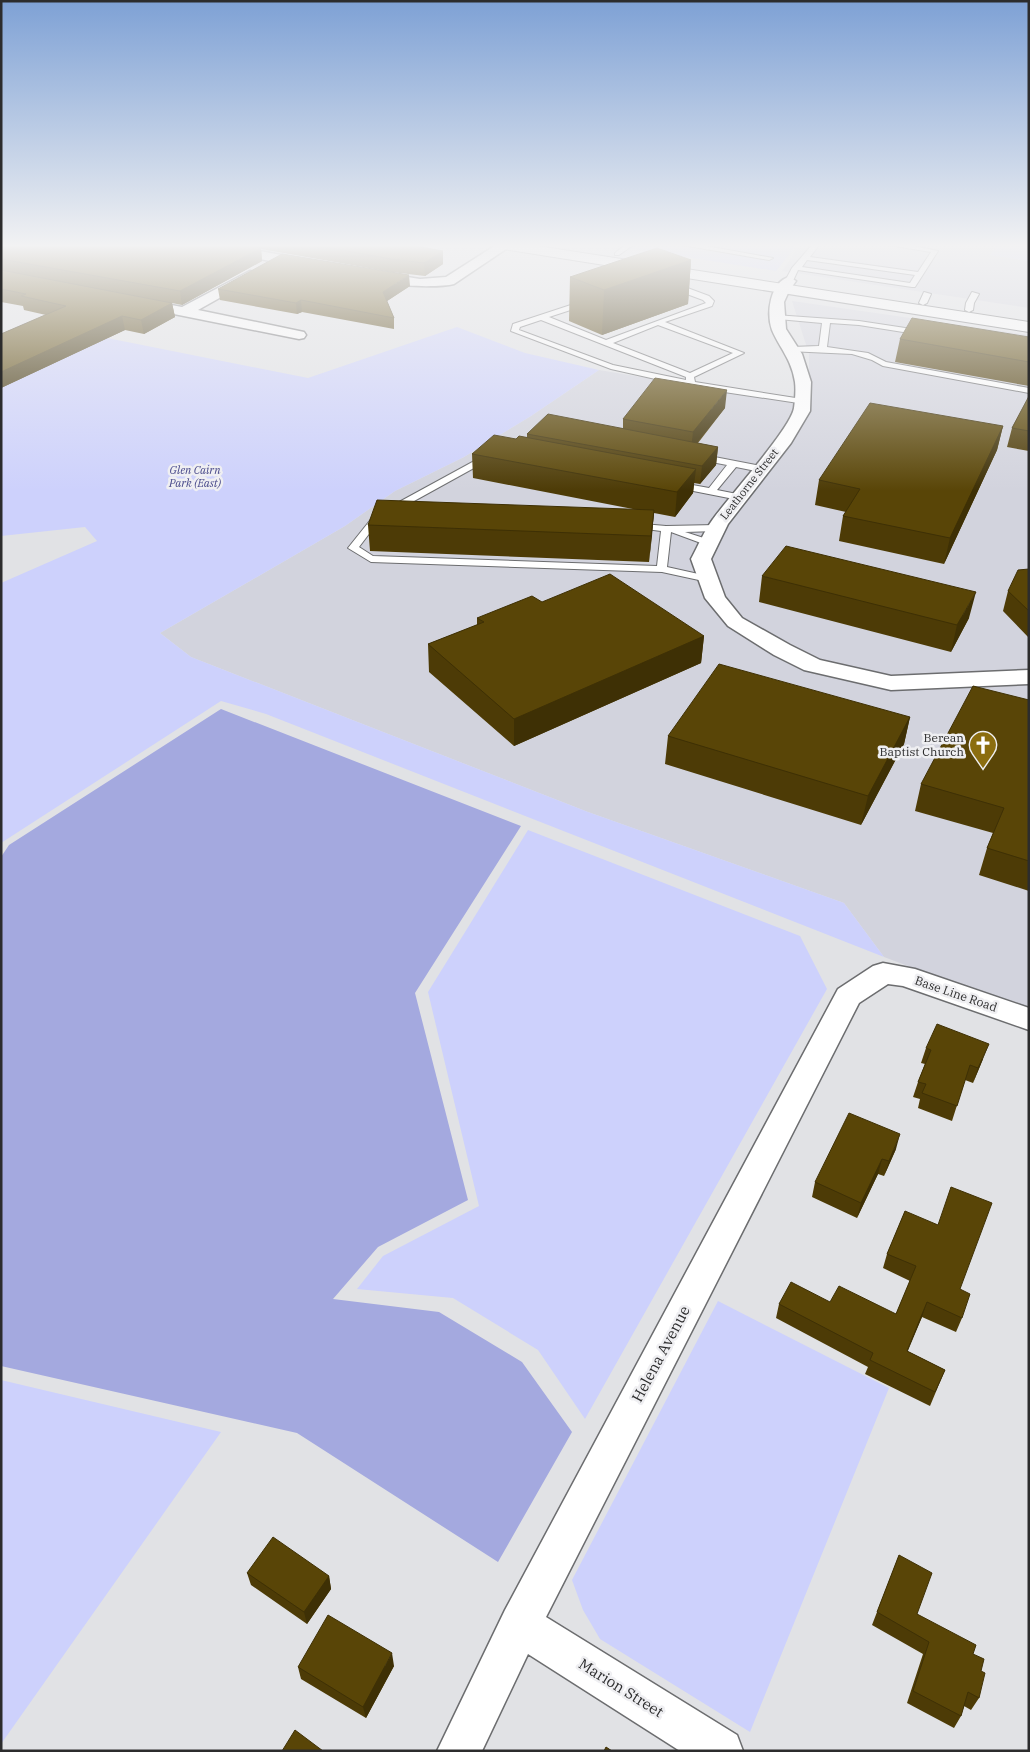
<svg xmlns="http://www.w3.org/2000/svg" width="1030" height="1752" font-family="'IBM Plex Serif',serif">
  <rect width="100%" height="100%" fill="#e1e2e5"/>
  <!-- built -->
  <path fill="#d2d3dd" d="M800,245H996L990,255L1029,261V308L782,271Z
    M792,301L1029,335V1011L884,957L844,903L588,812L191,657L160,633L345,526L395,491L464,457L531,416L599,370L809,405V354Z"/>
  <!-- green -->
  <path fill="#cdd1fc" d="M609,245H797L776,271Z
    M997,245H1029V261L990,255Z
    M27,322L308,378L457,327L525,353L599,370L531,416L464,457L395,491L345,526L160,633L191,657L588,812L844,903L884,957L266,714L221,701L1,843V583L97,541L85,527L1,536V334Z
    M528,830L800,936L827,989L585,1419L538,1350L453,1298L357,1289L383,1256L479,1206L428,992Z
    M718,1301L889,1388L750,1732L600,1639L583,1610L572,1580Z
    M1,1380L221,1432L1,1744Z"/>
  <!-- forest -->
  <path fill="#a4a9df" d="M221,709L521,826L415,993L468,1200L378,1247L333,1299L439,1312L522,1362L572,1432L498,1562L297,1433L1,1366V857L9,845Z"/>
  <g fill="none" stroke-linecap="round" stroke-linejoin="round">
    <!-- lane casing -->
    <g stroke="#6c6d6f" stroke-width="2">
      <path id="lane" d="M625,245H633L619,255H615V253Z
        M682,245H700L773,258L769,260Z
        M812,245H819L810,257L918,272L931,252L889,245H909L938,251L915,287H912L798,270L792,283H786L785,281L792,268ZM807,260L915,275L910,283L802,267Z
        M668,283H674L709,296L714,301L712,306L665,322L744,353L694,377L695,382L802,399L806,402L805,404L691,387L611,369L511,331L513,324L586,300H589V304L549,317L606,340L706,303L703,300L668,287ZM541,320L686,377V380L613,365L519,330L520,327ZM658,325L733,353L690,373L613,343Z
        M924,292L931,294L927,303L923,305L919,303Z
        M972,292L979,294L974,303L973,310L969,312L965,310L966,303Z
        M775,315L859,321L925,331V335H922L859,325L830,323L827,347L868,353L886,362L1029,388V393L883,366L872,360L852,354L788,351L787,349L791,347L819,346L822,323L778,319H775Z
        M489,453L492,454V458L405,506L407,508L405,510H395L390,507Z
        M699,454L761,466L766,469L761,472L736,467L717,490L742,495V499L739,500L673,487V483L676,482L709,488L727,465L696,459L694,457Z
        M381,514L386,517L378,522L359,547L373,556L657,566L661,531L631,527V523L666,526L717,525L722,528L717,531L685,532L713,541L714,543L709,546L671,532L667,567L712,577L713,579L712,581L708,582L662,572L371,562L348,548L372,518Z"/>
    </g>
    <!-- street casing -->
    <g stroke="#6c6d6f" stroke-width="3">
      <path id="street" d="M198,245H227L309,260L316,264L309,268L204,249Z
        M496,245H512L454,284C439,288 377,287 368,276L375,272L420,279L446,277Z
        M250,271L255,272L257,275L255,278L198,310L304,332L306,335L304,338L299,339L134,306L132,303L134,300L139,299L182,307Z
        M789,277L796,281L789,291L784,302L786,329L802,354L811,382L810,411L791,443L728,524L711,559L725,597L742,618L790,645L820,660L891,676L1029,670V684L891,690L804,670L774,655L728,626L705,598L691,559C698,546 704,531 713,519C728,498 791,428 794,408C795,401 796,390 795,382C792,360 779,347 772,330C766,314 770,282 789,277Z
        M883,963L915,969L1029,1008V1030L903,986L888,984L859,1003L546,1617L737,1735L743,1751H680L528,1654L482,1751H437L505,1610L838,989L873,966Z"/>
    </g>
    <!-- secondary casing -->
    <g stroke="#6c6d6f" stroke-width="2">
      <path id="secondary" d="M496,245H531L1029,322V332L503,249Z"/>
    </g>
    <!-- lane -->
    <use href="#lane" fill="#fff" fill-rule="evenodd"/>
    <!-- street -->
    <use href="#street" fill="#fff" fill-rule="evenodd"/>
    <!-- secondary -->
    <use href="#secondary" fill="#fff" fill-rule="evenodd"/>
  </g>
  <!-- wall -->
  <path fill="#4d3b06" d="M1,245H410L443,251V264L425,276L391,272L261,249L262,261L182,305L172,303L175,317L144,334L125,330L1,388V334L46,315L24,310L23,306L1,302Z
    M691,260L688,304L602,335L569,321L570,277Z
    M410,286L387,301L394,318V329L302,312L297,314L220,300L218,289Z
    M1029,337V386L895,362L900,339Z
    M1029,396V451L1007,447L1012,428Z
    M725,408L698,443L718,447L716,465L700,484L694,483L693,493L675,517L654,513L649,562L370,551L368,525L638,510L473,478L472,454L516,439L527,437V434L623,428V419Z
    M1003,426L997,450L944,564L839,541L843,516L846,512L815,505L819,480Z
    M1029,569V638L1003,611L1008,591Z
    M762,576L969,618L951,652L759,602Z
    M477,618L704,636L701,663L514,746L429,672L428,644L477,625Z
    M1029,700V891L979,875L987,848L993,833L915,811L921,784Z
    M910,717L904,744L861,825L665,764L668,736Z
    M926,1048L983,1059L973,1083L965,1080L952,1121L918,1108L920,1099L913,1097L918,1082L925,1064L921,1063Z
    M896,1149L884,1176L878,1174L857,1218L812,1197L815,1182Z
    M905,1211L960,1289L962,1318L956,1332L922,1317L907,1351L945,1370L930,1406L865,1374L868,1367L776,1318L779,1304L830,1302L896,1314L910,1281L883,1268L887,1254Z
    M899,1555L917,1614L973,1654L981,1671L979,1698L971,1710L964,1706L961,1716L954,1728L907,1703L923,1654L872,1625Z
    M247,1573L329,1576L331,1589L307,1624L251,1585Z
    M394,1666L366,1718L301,1679L298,1667Z"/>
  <!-- shaded-wall -->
  <path fill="#3e3005" d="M261,248L262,261L182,305L180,291Z
    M443,251V264L425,276L424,263Z
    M691,260L688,304L602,335L604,290Z
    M409,275L410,286L384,303L383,292Z
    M301,300L302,312L297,314L296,303Z
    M172,303L175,317L144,334L141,320Z
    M122,316L125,330L1,388V372Z
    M727,390L725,408L691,450L693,432Z
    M1003,426L997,450L944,564L950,538Z
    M718,447L716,465L700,484L702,466Z
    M696,469L693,493L675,517L677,492Z
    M654,510L652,536L649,562L651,536Z
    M976,592L969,618L951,652L957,625Z
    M704,636L701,663L514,746V719Z
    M910,717L904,744L861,825L868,796Z
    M989,1044L983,1059L973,1083L978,1068Z
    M900,1134L896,1149L884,1176L889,1161Z
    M882,1159L878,1174L857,1218L861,1203Z
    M927,1302L922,1317L902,1365L907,1351Z
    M329,1576L331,1589L307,1624L304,1612Z
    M392,1653L394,1666L366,1718L363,1707Z"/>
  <!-- building -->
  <path fill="#594507" stroke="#3e3005" d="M1,245H246L261,248L180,291L1,259Z
    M313,245H410L443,251L424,263L391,259Z
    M657,248L691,260L604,290L570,277Z
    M282,254L409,275L383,292L394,318L301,300L296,303L218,289Z
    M1,270L172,303L141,320L122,316L1,372V334L66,306L21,296L26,294L1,289Z
    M912,318L1029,337V362L900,339Z
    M655,378L727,390L693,432L623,419Z
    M1029,396V431L1012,428Z
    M870,403L1003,426L950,538L843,516L860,489L819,480Z
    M548,414L718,447L702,466L527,434Z
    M494,435L516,439L519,436L696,469L677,492L472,454Z
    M377,500L654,510L651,536L368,525Z
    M786,546L976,592L957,625L762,576Z
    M1029,569V611L1008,591L1018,570Z
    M610,574L704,636L514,719L428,644L484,622L477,618L532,596L542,602Z
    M719,664L910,717L868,796L668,736Z
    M973,686L1029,700V861L987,848L1004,808L921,784Z
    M937,1024L989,1044L978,1068L970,1065L957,1106L922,1093L926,1084L918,1082L931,1050L926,1048Z
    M849,1113L900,1134L889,1161L882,1159L861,1203L815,1182Z
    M951,1187L992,1203L960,1289L970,1294L962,1318L927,1302L907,1351L945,1370L935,1392L870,1360L873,1353L779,1304L791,1282L830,1302L839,1286L896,1314L916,1266L887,1254L905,1211L938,1225Z
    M273,1537L329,1576L304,1612L247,1573Z
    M899,1555L932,1573L917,1614L976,1645L973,1654L984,1659L981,1671L985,1673L979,1698L968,1692L961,1716L913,1691L929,1642L877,1612Z
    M328,1615L392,1653L363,1707L298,1667Z
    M295,1730L323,1751H282Z
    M606,1747L612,1751H604Z"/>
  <!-- sky -->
  <linearGradient id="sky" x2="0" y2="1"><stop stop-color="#7ea1d5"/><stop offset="0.5" stop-color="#f2f2f3"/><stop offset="1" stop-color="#f2f2f3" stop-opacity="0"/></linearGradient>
  <rect width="1030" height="491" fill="url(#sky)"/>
  <!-- icons -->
  <defs>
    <g id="church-pin" transform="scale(1.4375)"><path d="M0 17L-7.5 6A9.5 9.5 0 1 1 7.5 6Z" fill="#8b6d0f" stroke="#efeff2"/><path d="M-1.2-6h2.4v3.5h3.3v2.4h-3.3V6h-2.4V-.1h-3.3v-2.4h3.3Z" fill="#fff"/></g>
  </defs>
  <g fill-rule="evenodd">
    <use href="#church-pin" x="983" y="745"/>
  </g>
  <g text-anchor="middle" stroke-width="5" stroke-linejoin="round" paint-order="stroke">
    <!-- far-park labels -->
    <g font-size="11" font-style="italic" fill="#464789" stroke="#efeff2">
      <text x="195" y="474">Glen Cairn<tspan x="195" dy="13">Park (East)</tspan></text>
    </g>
    <!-- far-street labels -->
    <g font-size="11" fill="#2c2c2d" stroke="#efeff2">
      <text transform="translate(749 484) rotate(-52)" y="4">Leathorne Street</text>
    </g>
    <!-- poi labels -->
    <g font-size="12" fill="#2c2c2d" stroke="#efeff2" text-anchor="end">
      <text x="964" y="742">Berean<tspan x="964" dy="14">Baptist Church</tspan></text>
    </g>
    <!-- street labels -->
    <g font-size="12" fill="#2c2c2d" stroke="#efeff2">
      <text transform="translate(956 994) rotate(19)" y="4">Base Line Road</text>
    </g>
    <!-- near-street labels -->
    <g font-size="15" fill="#2c2c2d" stroke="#efeff2">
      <text transform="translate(661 1354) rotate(-62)" y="5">Helena Avenue</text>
      <text transform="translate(621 1688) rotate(32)" y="5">Marion Street</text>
    </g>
  </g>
  <!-- border -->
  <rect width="1030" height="1752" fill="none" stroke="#2c2c2d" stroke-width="5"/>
</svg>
